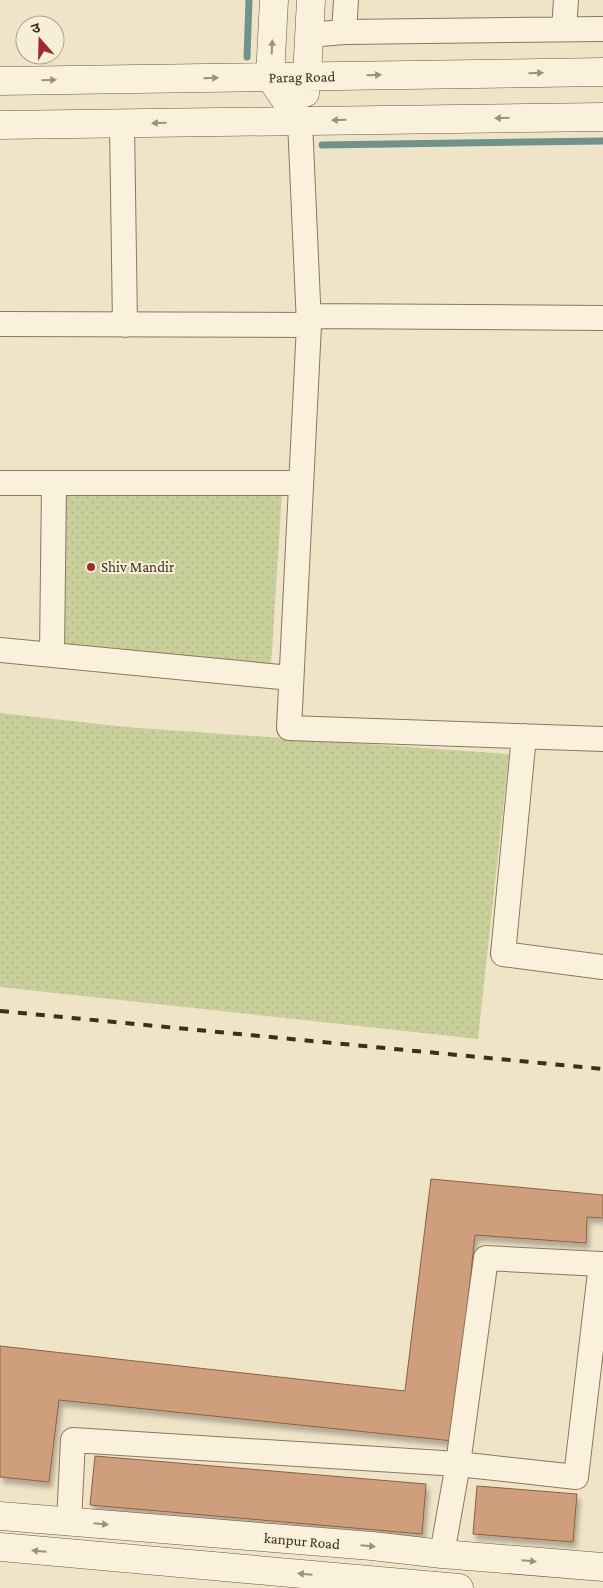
<svg xmlns="http://www.w3.org/2000/svg" width="603" height="1588" font-family="'Crimson Pro','Noto Sans Devanagari',serif">
  <defs>
    <pattern id="green-dots" width="8" height="8" patternUnits="userSpaceOnUse" patternTransform="scale(1.25)"><rect width="8" height="8" fill="#c9cf9b"/><path d="M2 2h.1M6 6h.1" fill="none" stroke="#aeb285" stroke-width="1.8" stroke-linecap="round"/></pattern>
    <filter id="shadow"><feDropShadow dx="3" dy="5.5" stdDeviation="2.5" flood-color="#0004"/></filter>
  </defs>
  <rect width="100%" height="100%" fill="#f0e4c8"/>
  <!-- green -->
  <path fill="url(#green-dots)" d="M65,492L282,493L271,666L63,648Z
    M0,713L126,727L509,754L478,1039L0,987Z"/>
  <g fill="none" stroke-linecap="round" stroke-linejoin="round">
    <!-- stream -->
    <path stroke="#6f938a" stroke-width="7" d="M247,57L249,0
      M322,145L603,141"/>
  </g>
  <!-- building -->
  <path fill="#cf9f7d" stroke="#8d5f41" filter="url(#shadow)" d="M431,1179L603,1195V1218L587,1217L586,1243L475,1235L453,1441L59,1400L49,1482L0,1477V1346L405,1391Z
    M95,1456L426,1484L422,1534L90,1505Z
    M477,1486L577,1494L573,1542L473,1534Z"/>
  <g fill="none" stroke-linecap="round" stroke-linejoin="round">
    <!-- street casing -->
    <g stroke="#8d765c" stroke-width="26">
      <path id="street" d="M564,29L566,0
        M344,32L346,0
        M309,35L344,32L603,29
        M300,121L309,325L289,728L603,739
        M122,123L125,325
        M309,316L603,318
        M0,324L309,325
        M0,483H301
        M0,650L291,678
        M52,655L54,483
        M524,736L503,954L603,967
        M69,1522L73,1440L458,1464L576,1477L601,1264L486,1258L458,1464L442,1554"/>
    </g>
    <!-- secondary casing -->
    <g stroke="#6f573f" stroke-width="29">
      <path id="secondary" d="M274,0L270,77L300,121
        M0,81L603,72
        M305,93L307,76L311,0
        M0,125L603,117
        M0,1516L372,1546L442,1554L603,1567
        M0,1547L459,1588"/>
    </g>
    <!-- street -->
    <use href="#street" stroke="#faf1dc" stroke-width="24"/>
    <!-- secondary -->
    <use href="#secondary" stroke="#faf1dc" stroke-width="28"/>
    <!-- rail -->
    <path stroke="#3d2e20" stroke-width="4" stroke-dasharray="9 9" stroke-linecap="butt" d="M0,1011L603,1069"/>
  </g>
  <!-- one-way arrows -->
  <defs><path id="oneway-solid" d="M-6-.8H1V-3.2L6.5 0L1 3.2V.8H-6Z" transform="scale(1.25)"/></defs>
  <g fill="#9c907e">
    <use href="#oneway-solid" transform="translate(272 47) rotate(-87)"/>
    <use href="#oneway-solid" transform="translate(536 73) rotate(-1)"/>
    <use href="#oneway-solid" transform="translate(374 75) rotate(-1)"/>
    <use href="#oneway-solid" transform="translate(211 78) rotate(-1)"/>
    <use href="#oneway-solid" transform="translate(49 80) rotate(-1)"/>
    <use href="#oneway-solid" transform="translate(502 118) rotate(179)"/>
    <use href="#oneway-solid" transform="translate(339 120) rotate(179)"/>
    <use href="#oneway-solid" transform="translate(159 123) rotate(179)"/>
    <use href="#oneway-solid" transform="translate(101 1524) rotate(5)"/>
    <use href="#oneway-solid" transform="translate(368 1546) rotate(5)"/>
    <use href="#oneway-solid" transform="translate(39 1551) rotate(-175)"/>
    <use href="#oneway-solid" transform="translate(529 1561) rotate(5)"/>
    <use href="#oneway-solid" transform="translate(305 1574) rotate(-175)"/>
  </g>
  <!-- markers -->
  <circle fill="#9e2a2b" stroke="#f7eed8" stroke-width="2" cx="91" cy="567" r="5"/>
  <g text-anchor="middle" stroke-width="4" stroke-linejoin="round" paint-order="stroke">
    <!-- street labels -->
    <g font-size="15" fill="#3d2e20" stroke="#f7eed8">
      <text transform="translate(302 77) rotate(-1)" y="5">Parag Road</text>
      <text transform="translate(302 1541) rotate(5)" y="5">kanpur Road</text>
    </g>
    <!-- poi labels -->
    <g font-size="15" fill="#3d2e20" stroke="#f7eed8" text-anchor="start">
      <text x="101" y="572">Shiv Mandir</text>
    </g>
  </g>
  <!-- north arrow -->
  <g transform="translate(40 40) rotate(340)"><circle r="24" fill="#f7eed8" stroke="#ada18e"/>
  <path d="M0-4L9 19L0 12L-9 19Z" fill="#9e2a2b"/>
  <text y="-8" font-size="14" font-weight="bold" text-anchor="middle" fill="#3d2e20">उ</text>
  </g>
</svg>
